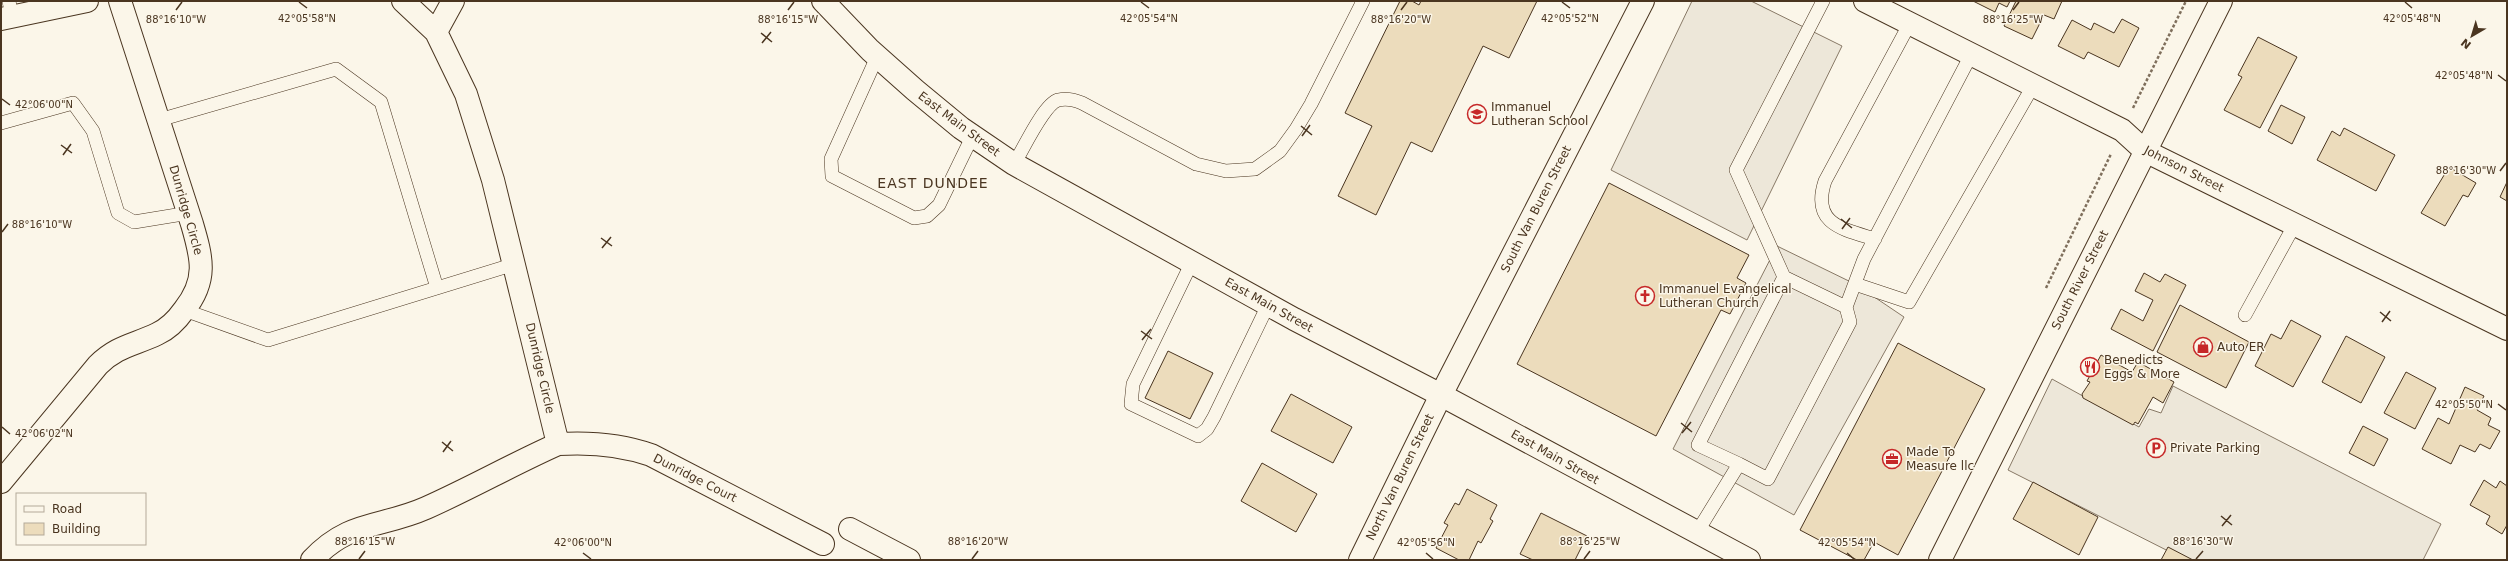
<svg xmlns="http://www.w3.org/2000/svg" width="2508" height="561" font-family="'DejaVu Sans',sans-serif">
  <rect width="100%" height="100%" fill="#fbf6e9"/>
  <!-- parking -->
  <path fill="#ede7d9" stroke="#887966" d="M1692,1H1751L1842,46L1747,240L1611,170Z
    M1777,246L1855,284L1904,317L1794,515L1673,449Z
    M2052,379L2139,427L2149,409L2161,413L2173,386L2441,524L2423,560H2186L2008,470Z"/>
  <!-- building -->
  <path fill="#ecdcbc" stroke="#4a3520" d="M1400,1H1412L1419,5L1421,1H1537L1509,58L1483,46L1432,152L1411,142L1376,215L1338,196L1372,126L1345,113Z
    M1973,1H2010L2007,7L1999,3L1995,12Z
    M2016,1H2062L2054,19L2044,15L2032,39L2004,26Z
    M2122,19L2139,28L2119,67L2088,52L2084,59L2058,46L2072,20L2091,30L2094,23L2114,33Z
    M2258,37L2297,57L2260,128L2224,110L2242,77L2238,75Z
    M2281,105L2305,117L2292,144L2268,131Z
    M2344,128L2395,155L2376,191L2317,160L2332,131L2340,136Z
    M2449,167L2476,183L2468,197L2463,195L2445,226L2421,213Z
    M2507,182V201L2500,197Z
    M1609,183L1749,255L1737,278L1746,283L1730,314L1721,310L1656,436L1517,364Z
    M2144,273L2160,282L2165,274L2186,285L2153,351L2111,329L2121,309L2143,321L2153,300L2135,291Z
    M2180,305L2249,342L2226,388L2157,352Z
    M2291,320L2321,336L2293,387L2255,366L2271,334L2281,339Z
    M2346,336L2385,357L2361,403L2322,382Z
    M1898,343L1985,389L1898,555L1874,542L1864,560H1857L1800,530Z
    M1168,351L1213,373L1190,419L1145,398Z
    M2101,355L2132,372L2138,362L2174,382L2163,403L2153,397L2138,424L2135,422L2133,425L2083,398L2082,394L2090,382L2087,381Z
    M2406,372L2436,388L2415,429L2384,413Z
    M2465,387L2484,396L2477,410L2491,418L2488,425L2500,431L2490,449L2480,444L2475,452L2460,445L2451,464L2422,449L2438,418L2449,424Z
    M1291,394L1352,427L1333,463L1271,431Z
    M2363,426L2388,439L2374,466L2349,453Z
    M1262,463L1317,494L1296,532L1241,501Z
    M2484,480L2496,488L2500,481L2507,486V525L2502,534L2486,524L2490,516L2470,505Z
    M2033,482L2098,517L2079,555L2013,519Z
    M1467,489L1497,505L1490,519L1493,521L1481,543L1478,541L1469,560H1459L1436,548L1448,525L1444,523L1455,503L1459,505Z
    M1541,513L1587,536L1575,560H1533L1520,554Z
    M2168,547L2193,560H2161Z"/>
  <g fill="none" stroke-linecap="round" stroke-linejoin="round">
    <!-- lane casing -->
    <g stroke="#4a3520" stroke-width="14">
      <path id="lane" d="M9,1L12,17
        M877,57L831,159L832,176L914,218L927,216L939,205L972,137
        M159,120L336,69L381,102L437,288
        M1,123L73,103L93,131L118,213L134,222L189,213
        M1014,164C1023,150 1043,105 1058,100C1066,98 1075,100 1082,103L1196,164L1226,171L1255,169L1280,151L1296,129L1311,104L1363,1
        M1875,239C1842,229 1811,224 1825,181L1910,23
        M1192,262L1133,384L1131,404L1198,436L1207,429L1214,417L1268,305
        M1784,277L1736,170L1823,1
        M1855,284L1909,302L2033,86
        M1846,307L1864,259L1971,55
        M184,310L268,340L515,264
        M2245,315L2295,224
        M1696,534L1739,464L1768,479L1850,322L1846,307L1784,277L1698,445L1739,464"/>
    </g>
    <!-- street casing -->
    <g stroke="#4a3520" stroke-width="24">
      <path id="street" d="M403,1L436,32L466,94L493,180L558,444
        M1865,1L2122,130L2145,151L2507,329
        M436,32L453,1
        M1,482L98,365C117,346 134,345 157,334C168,329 177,320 184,310C208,280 202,258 192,224L120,1
        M850,529L909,560
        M312,560C349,520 381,528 426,508C471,488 513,464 558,444C590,442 620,444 651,455L823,544
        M1360,560L1441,395"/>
    </g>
    <!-- secondary casing -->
    <g stroke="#4a3520" stroke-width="24">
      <path id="secondary" d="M1441,395L1643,1
        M1940,560L2221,1"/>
    </g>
    <!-- primary casing -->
    <g stroke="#4a3520" stroke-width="24">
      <path id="primary" d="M823,1L870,50L915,90L961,128L1014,164L1294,319L1441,395L1749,560
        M1,19L87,1"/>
    </g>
    <!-- path -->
    <path stroke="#7f6f5c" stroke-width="2.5" stroke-dasharray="3 2" stroke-linecap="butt" d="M2133,108L2186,1
      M2046,288L2111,154"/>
    <!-- lane -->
    <use href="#lane" stroke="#fbf6e9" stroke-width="13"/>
    <!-- street -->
    <use href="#street" stroke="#fbf6e9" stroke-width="22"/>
    <!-- secondary -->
    <use href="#secondary" stroke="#fbf6e9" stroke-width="22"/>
    <!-- primary -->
    <use href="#primary" stroke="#fbf6e9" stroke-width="22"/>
  </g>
  <!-- ticks -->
  <path fill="none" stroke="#4a3520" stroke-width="1.5" d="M299,2L307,8M1141,2L1149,8M1562,2L1570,8M2405,2L2412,8M176,10L182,2M788,10L794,2M1401,10L1407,2M2013,10L2019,2M761,33L772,42M762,43L771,32M2498,75L2506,81M2,99L10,105M1301,126L1312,135M1302,136L1310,125M61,145L72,153M63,155L71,144M2500,171L2506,163M1841,219L1852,228M1842,229L1850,218M2,232L8,224M601,238L612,246M602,248L611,237M2380,312L2391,321M2382,322L2390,311M1141,331L1152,339M1142,340L1151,329M2498,404L2506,410M1681,423L1692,432M2,427L10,434M1682,433L1691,422M442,442L453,451M443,452L451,441M2221,516L2232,525M2222,526L2231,515M583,553L591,559M1426,553L1433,559M1847,553L1854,559M359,559L365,551M972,559L978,551M1584,559L1590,551M2196,559L2203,551"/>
  <!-- icons -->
  <defs>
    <g id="school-ring" transform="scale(1)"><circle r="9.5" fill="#fbf6e9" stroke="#c62828" stroke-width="1.5"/><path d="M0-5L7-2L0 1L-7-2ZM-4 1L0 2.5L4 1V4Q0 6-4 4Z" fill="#c62828"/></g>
    <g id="church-ring" transform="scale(1)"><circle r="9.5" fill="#fbf6e9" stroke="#c62828" stroke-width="1.5"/><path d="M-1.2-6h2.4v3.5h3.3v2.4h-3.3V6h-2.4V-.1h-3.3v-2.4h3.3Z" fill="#c62828"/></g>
    <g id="shop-ring" transform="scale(1)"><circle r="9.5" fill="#fbf6e9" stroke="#c62828" stroke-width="1.5"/><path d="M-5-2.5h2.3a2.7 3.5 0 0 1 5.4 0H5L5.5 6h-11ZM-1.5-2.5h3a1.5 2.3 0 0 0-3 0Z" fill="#c62828"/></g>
    <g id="restaurant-ring" transform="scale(1)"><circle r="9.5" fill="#fbf6e9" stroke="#c62828" stroke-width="1.5"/><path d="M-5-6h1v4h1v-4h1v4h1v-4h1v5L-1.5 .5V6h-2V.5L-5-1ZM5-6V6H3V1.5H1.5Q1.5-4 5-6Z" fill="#c62828"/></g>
    <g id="parking-ring" transform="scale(1)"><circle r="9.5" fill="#fbf6e9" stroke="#c62828" stroke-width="1.5"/><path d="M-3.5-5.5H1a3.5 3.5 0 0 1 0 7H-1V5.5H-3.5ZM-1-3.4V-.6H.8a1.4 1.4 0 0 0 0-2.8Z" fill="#c62828"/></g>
    <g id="office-ring" transform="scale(1)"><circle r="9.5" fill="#fbf6e9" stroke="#c62828" stroke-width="1.5"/><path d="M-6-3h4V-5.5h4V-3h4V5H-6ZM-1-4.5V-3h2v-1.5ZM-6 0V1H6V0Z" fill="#c62828"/></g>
  </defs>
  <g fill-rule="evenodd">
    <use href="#school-ring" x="1477" y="114"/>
    <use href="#church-ring" x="1645" y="296"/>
    <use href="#shop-ring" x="2203" y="347"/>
    <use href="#restaurant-ring" x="2090" y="367"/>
    <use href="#parking-ring" x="2156" y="448"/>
    <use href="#office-ring" x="1892" y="459"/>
  </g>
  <g text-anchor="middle" stroke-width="3" stroke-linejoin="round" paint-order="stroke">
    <!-- poi labels -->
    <g font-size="12" fill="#4a3520" stroke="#fbf6e9" text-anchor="start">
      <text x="1491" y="111">Immanuel<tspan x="1491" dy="14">Lutheran School</tspan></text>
      <text x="1659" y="293">Immanuel Evangelical<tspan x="1659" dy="14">Lutheran Church</tspan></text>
      <text x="2217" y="351">Auto ER</text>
      <text x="2104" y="364">Benedicts<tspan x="2104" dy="14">Eggs &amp; More</tspan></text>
      <text x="2170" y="452">Private Parking</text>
      <text x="1906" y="456">Made To<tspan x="1906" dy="14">Measure llc</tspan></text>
    </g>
    <!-- street labels -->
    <g font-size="12" fill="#4a3520" stroke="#fbf6e9">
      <text transform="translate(959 124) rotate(37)" y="4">East Main Street</text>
      <text transform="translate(2184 169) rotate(27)" y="4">Johnson Street</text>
      <text transform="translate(1536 209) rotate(-63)" y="4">South Van Buren Street</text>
      <text transform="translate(186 210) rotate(74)" y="4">Dunridge Circle</text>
      <text transform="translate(2080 280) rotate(-63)" y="4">South River Street</text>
      <text transform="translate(1269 305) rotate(29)" y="4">East Main Street</text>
      <text transform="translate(540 368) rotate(77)" y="4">Dunridge Circle</text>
      <text transform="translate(1555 457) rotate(29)" y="4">East Main Street</text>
      <text transform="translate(1400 477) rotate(-64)" y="4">North Van Buren Street</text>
      <text transform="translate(695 478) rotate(27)" y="4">Dunridge Court</text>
    </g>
    <!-- quarter labels -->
    <g font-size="14" letter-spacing="1" fill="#4a3520" stroke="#fbf6e9">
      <text x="933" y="188">EAST DUNDEE</text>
    </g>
  </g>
  <g font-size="10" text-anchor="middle" fill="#4a3520" stroke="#fbf6e9" stroke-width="3" stroke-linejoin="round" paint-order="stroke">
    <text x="2412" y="22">42°05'48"N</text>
    <text x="1570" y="22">42°05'52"N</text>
    <text x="307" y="22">42°05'58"N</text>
    <text x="1149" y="22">42°05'54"N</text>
    <text x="176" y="23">88°16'10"W</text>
    <text x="788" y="23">88°16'15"W</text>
    <text x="1401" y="23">88°16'20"W</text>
    <text x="2013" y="23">88°16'25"W</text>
    <text x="2464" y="79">42°05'48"N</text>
    <text x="44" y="108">42°06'00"N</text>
    <text x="2466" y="174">88°16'30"W</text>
    <text x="42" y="228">88°16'10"W</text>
    <text x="2464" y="408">42°05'50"N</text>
    <text x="44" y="437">42°06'02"N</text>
    <text x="365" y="545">88°16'15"W</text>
    <text x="978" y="545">88°16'20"W</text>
    <text x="1590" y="545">88°16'25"W</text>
    <text x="2203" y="545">88°16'30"W</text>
    <text x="583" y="546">42°06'00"N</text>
    <text x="1426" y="546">42°05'56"N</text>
    <text x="1847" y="546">42°05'54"N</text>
  </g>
  <!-- border -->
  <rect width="2508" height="561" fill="none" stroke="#4a3520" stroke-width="4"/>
  <!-- legend -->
  <rect x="16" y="493" width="130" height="52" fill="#fbf6e9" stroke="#b4a999"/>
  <rect x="24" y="506" width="20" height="6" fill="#fbf6e9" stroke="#b4a999"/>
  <text x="52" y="513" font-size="12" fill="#4a3520">Road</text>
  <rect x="24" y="523" width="20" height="12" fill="#ecdcbc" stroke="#b4a999"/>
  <text x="52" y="533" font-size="12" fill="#4a3520">Building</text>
  <!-- north arrow -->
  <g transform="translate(2472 36) rotate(218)" stroke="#fbf6e9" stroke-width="3" paint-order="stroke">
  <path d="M0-3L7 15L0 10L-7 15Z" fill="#4a3520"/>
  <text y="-6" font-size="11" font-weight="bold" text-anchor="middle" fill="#4a3520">N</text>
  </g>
</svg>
